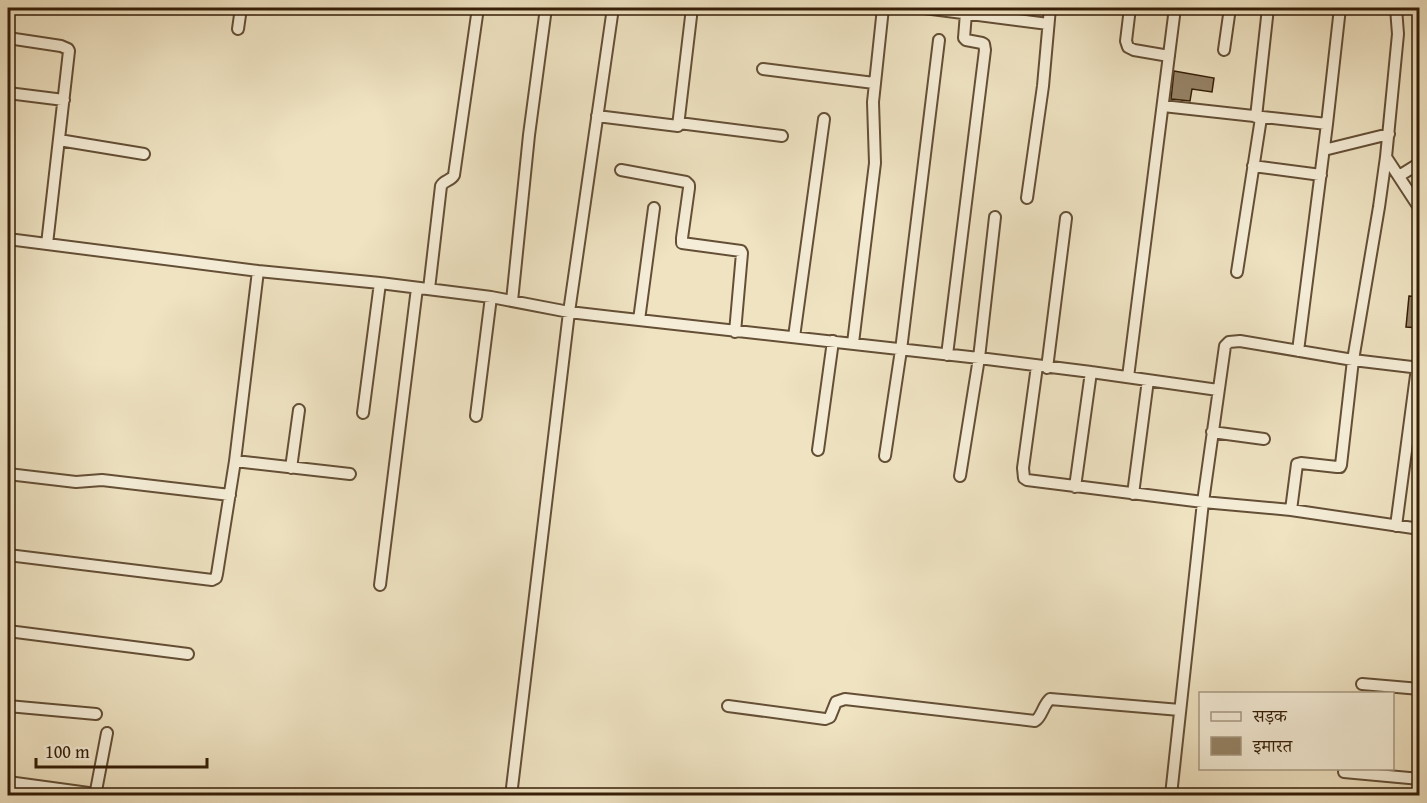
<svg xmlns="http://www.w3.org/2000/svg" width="1427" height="803" font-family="'Gentium Book Plus','Noto Serif Devanagari',serif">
  <rect width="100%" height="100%" fill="#efe3c2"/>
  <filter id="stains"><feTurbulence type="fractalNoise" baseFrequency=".00333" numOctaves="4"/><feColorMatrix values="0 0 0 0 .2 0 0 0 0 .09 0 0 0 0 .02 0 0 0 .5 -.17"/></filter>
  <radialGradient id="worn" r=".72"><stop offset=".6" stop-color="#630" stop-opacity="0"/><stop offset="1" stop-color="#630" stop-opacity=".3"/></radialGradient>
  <!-- building -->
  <path fill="#968468" stroke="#351e07" stroke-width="1.5" d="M1174,71L1214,78L1212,92L1192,89L1190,101L1171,99Z
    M1409,296L1419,297V328L1406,327Z"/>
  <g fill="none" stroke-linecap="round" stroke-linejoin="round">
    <!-- street casing -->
    <g stroke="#644f36" stroke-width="14">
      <path id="street" d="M924,8L1048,24
        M1130,8L1126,41L1128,47L1134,50L1169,56
        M238,29L241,8
        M8,38L61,46L68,49L69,51L47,244
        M1224,50L1230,8
        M763,69L874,83
        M8,93L64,100
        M1163,106L1327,124
        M597,116L678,126L692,8
        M1256,117L1268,8
        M679,123L782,136
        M59,140L144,154
        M1324,150L1389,134
        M1386,157L1420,209
        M1253,166L1321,175
        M621,170L686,182L689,185V188L682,238V243L741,251L742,253L735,332
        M1399,176L1420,163
        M1027,198L1043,86L1050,8
        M8,239L258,271L380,283L491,297L569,312L612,317L979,358L1091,372L1218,390
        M1237,272L1261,118
        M429,289L441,186C444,180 451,181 454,175L478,8
        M512,301L529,135L546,8
        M639,320L654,208
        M794,337L824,119
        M853,343L875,163L873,102L883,8
        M1298,351L1327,124L1340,8
        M947,355L985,50L984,44L982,43L966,40L964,38L966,13
        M1037,366L1023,468L1024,478L1027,480L1203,502L1291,510L1420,529
        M1047,368L1066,218
        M1128,377L1175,8
        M363,413L380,283
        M476,416L491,297
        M1212,432L1264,439
        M818,450L833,341
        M885,456L901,350L939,40
        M235,461L350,474
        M291,468L299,410
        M8,474L76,482L102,480L230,495
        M960,476L979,358L995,217
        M1075,487L1091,372
        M1133,494L1148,380
        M1291,510L1297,464L1301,463L1337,467H1340L1341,465L1353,360L1379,207L1386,157L1398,34L1396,8
        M1396,526L1417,368
        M8,555L212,580L216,578L217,574L235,461L258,271
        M380,585L417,288
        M8,631L188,654
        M1362,684L1420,689
        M8,706L96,714
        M728,706L825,719L830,717L836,702L845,699L1035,721C1042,717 1043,705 1050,699L1180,710
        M1344,772L1420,779
        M8,782L96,794
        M1171,795L1203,502L1225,346L1229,342L1240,341L1353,360L1420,368
        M95,796L107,733
        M511,796L569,312L613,8"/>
    </g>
    <!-- street -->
    <use href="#street" stroke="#f5edd7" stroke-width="10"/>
  </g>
  <!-- margin -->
  <rect width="1427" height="803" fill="none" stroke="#efe3c2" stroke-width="30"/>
  <rect x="9" y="9" width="1409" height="785" fill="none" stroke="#351e07" stroke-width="3"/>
  <rect x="15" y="15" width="1397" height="773" fill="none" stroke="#351e07" stroke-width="1.5"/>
  <!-- legend -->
  <rect x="1199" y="692" width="195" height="78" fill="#f5edd7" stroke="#a89a84" stroke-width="1.5"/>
  <rect x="1211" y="712" width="30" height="9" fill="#f5edd7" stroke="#a89a84" stroke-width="1.5"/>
  <text x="1253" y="722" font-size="18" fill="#351e07">सड़क</text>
  <rect x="1211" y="737" width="30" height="18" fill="#968468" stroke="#a89a84" stroke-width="1.5"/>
  <text x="1253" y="752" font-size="18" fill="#351e07">इमारत</text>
  <!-- scale -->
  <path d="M36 758v9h171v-9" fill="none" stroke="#351e07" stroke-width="3"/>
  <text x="45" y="758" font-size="18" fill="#351e07" stroke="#f5edd7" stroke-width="4.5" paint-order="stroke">100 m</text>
  <rect width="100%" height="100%" filter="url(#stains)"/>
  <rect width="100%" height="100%" fill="url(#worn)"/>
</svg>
